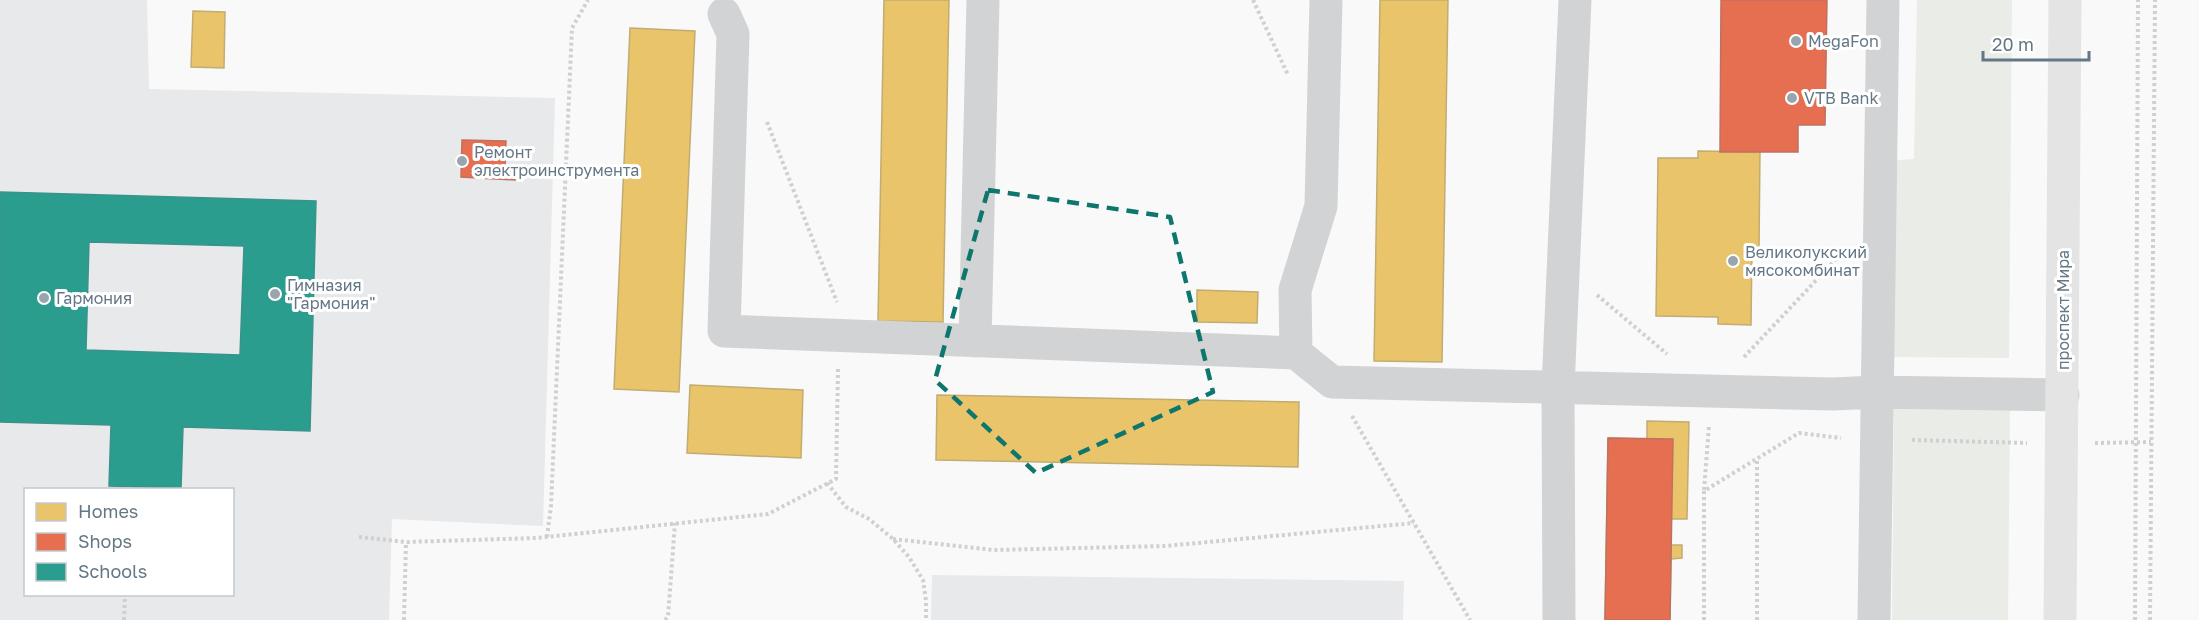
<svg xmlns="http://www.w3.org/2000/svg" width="2199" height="620" font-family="'Golos Text',sans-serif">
  <rect width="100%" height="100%" fill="#f9f9f9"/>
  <!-- built -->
  <path fill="#e8e9ea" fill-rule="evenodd" d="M0,0H147L149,89L555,98L543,526L392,519L389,620H0ZM26,490H232V594H26Z
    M932,575L1404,581L1403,620H931Z"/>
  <!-- green -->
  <path fill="#e9ece7" d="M1917,0H2012L2009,358L1886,357L1887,161L1914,159Z
    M1894,406L2010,408L2008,620H1892Z"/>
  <!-- homes -->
  <path fill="#e9c46a" stroke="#c1ad72" stroke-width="1.5" d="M884,0H949L943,322L878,321Z
    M1380,0H1448L1442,362L1374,361Z
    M193,11L225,12L224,68L191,67Z
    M630,28L695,31L679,392L614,389Z
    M1698,151L1760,152L1759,248H1752L1751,325L1718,324V317L1656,316L1658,158H1698Z
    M1197,290L1258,292L1257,323L1197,322Z
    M690,385L803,390L801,458L687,453Z
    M937,395L1299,402L1298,467L936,460Z
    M1647,421L1689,422L1687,519H1671V545H1682V558L1671,559L1670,620H1605L1608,438L1647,439Z"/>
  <!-- shops -->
  <path fill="#e76f51" stroke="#bf7161" stroke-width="1.5" d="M1721,0H1827L1825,125H1798V152H1720Z
    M462,140L506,141L505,167L515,168V180L461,177Z
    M1608,438L1673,439L1670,620H1605Z"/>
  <!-- schools -->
  <path fill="#2a9d8f" stroke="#3b928c" stroke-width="1.5" fill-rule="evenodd" d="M0,192L316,201L310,431L183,427L181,488L109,486L111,425L0,422ZM89,242L244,246L240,355L86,350Z"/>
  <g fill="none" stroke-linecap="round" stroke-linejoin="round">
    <!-- path -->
    <path stroke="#ced0d1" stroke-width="4" stroke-dasharray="3 3" stroke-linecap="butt" d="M1253,0L1288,75
      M767,122L837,302
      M1597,295L1667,354
      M1744,357L1838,257
      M1352,416L1470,620
      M1912,440L2027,443
      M2095,443L2151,442
      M827,483L846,507L869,519L893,539L909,557L923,580L926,601V620
      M129,490V485
      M1704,490L1709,426
      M359,537L406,542L536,538L768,514L836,479L838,369
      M547,537L551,506L572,28L588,0
      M893,539L994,550L1165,546L1414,523
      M124,620L125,594
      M404,620L406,542
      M665,620L668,617L675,523
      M1704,620V491L1799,433L1841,438
      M1757,620V459
      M2135,620L2138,0
      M2150,620L2155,0"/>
    <!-- minor -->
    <path stroke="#d2d3d4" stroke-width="33" d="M724,14L733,34L724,331L1296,353L1332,382L1833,394L1876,392L2063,395
      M975,341L983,0
      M1296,353L1295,290L1321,206L1326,0
      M1559,620L1558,388L1575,0
      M1874,620L1883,0"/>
    <!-- major -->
    <path stroke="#e4e4e5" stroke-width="33" d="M2060,620L2065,0"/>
  </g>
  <!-- marked area -->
  <path fill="none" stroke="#0f766e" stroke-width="4.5" stroke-dasharray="12 8" stroke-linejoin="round" d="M988,190L1170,217L1213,392L1036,473L935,380Z"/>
  <!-- markers -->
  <g fill="#98a4ae" stroke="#fff" stroke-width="2">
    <circle cx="1796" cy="41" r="6"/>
    <circle cx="1792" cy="98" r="6"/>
    <circle cx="462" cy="161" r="6"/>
    <circle cx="1733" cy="261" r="6"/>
    <circle cx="275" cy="294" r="6"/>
    <circle cx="44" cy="298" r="6"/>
  </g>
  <g text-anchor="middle" stroke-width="6" stroke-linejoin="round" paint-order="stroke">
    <!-- poi labels -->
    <g font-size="16" fill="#637785" stroke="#fff" text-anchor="start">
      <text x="1808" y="47">MegaFon</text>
      <text x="1804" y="104">VTB Bank</text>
      <text x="474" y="158">Ремонт<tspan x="474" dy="18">электроинструмента</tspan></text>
      <text x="1745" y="258">Великолукский<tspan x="1745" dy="18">мясокомбинат</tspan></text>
      <text x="287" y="291">Гимназия<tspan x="287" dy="18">"Гармония"</tspan></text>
      <text x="56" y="304">Гармония</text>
    </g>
    <!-- street labels -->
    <g font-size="16" fill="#637785" stroke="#fff">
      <text transform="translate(2063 310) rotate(-90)" y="6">проспект Мира</text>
    </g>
  </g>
  <!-- legend -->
  <rect x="24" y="488" width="210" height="108" fill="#ffffff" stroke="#c1c9ce" stroke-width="1.5"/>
  <rect x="36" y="503" width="30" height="18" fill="#e9c46a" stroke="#c1c9ce" stroke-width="1.5"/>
  <text x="78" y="518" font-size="18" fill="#637785">Homes</text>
  <rect x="36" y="533" width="30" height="18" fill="#e76f51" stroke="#c1c9ce" stroke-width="1.5"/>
  <text x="78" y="548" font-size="18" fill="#637785">Shops</text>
  <rect x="36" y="563" width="30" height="18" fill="#2a9d8f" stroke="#c1c9ce" stroke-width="1.5"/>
  <text x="78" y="578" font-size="18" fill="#637785">Schools</text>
  <!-- scale -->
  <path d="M1983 51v9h106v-9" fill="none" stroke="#637785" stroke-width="3"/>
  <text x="1992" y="51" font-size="18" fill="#637785" stroke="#ffffff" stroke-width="4.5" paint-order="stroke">20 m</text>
</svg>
